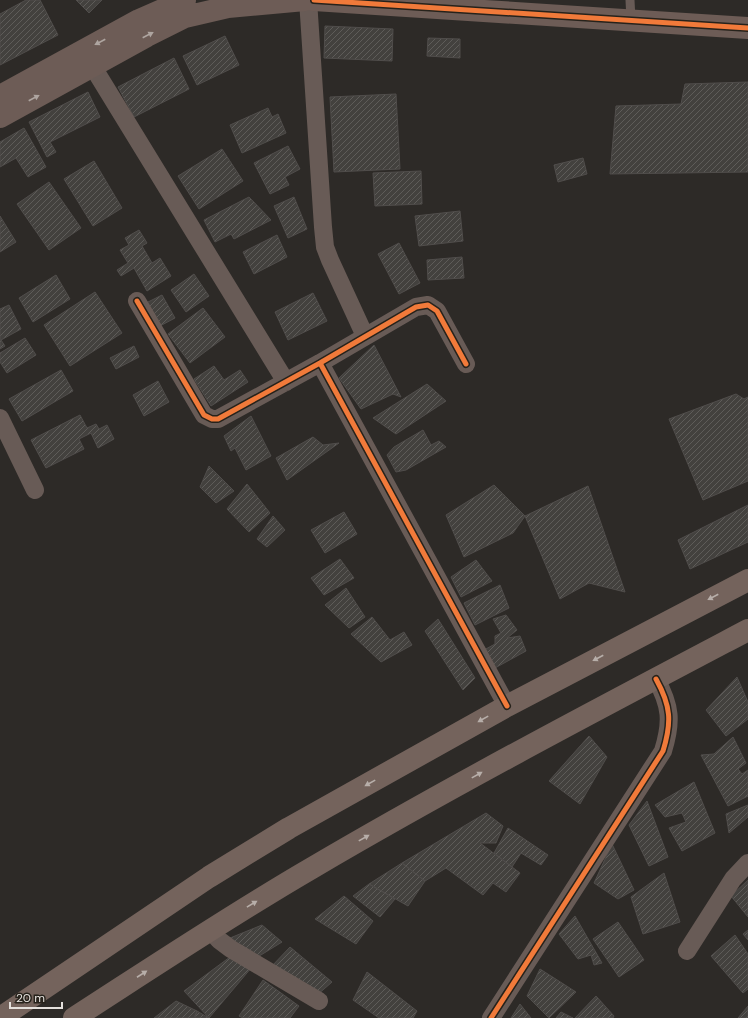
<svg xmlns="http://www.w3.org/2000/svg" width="748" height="1018" font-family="'DM Sans',sans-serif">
  <defs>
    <pattern id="building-hatch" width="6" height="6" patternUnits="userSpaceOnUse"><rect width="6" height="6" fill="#43413e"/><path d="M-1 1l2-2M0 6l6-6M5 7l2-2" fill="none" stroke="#5e5c59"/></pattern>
  </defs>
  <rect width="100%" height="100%" fill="#2d2a27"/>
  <!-- building -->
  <path fill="url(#building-hatch)" stroke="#504d4b" d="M26,0H40L58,35L0,65V14Z
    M76,0H102L89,13Z
    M325,26L393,29L392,61L324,58Z
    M225,36L239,65L197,85L183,56Z
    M428,38L460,39V58L427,56Z
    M174,58L189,89L134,117L118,87Z
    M748,82V172L610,174L616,106L681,104L685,84Z
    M88,92L100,117L50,142L56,152L47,157L29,122Z
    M396,94L400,169L334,172L330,97Z
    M268,108L272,117L278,114L286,133L242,153L230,125Z
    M24,128L46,167L28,177L16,158L0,167V142Z
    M288,146L300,169L285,177L289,185L270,194L254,163Z
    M222,149L243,181L199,209L178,176Z
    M583,158L587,174L558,182L554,165Z
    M94,161L122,208L93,226L64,179Z
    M421,171L422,204L375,206L373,173Z
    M49,182L81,228L49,250L17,204Z
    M249,197L271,220L234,239L231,234L215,242L204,220Z
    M294,197L307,229L288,238L274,206Z
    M460,211L463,241L419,246L415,216Z
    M0,216L16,242L0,252Z
    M139,230L147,243L142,246L152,263L160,258L171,276L147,291L134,268L121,276L117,270L128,263L120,250L129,245L125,238Z
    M277,235L287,257L254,274L243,252Z
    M399,243L420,283L399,294L378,254Z
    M462,257L464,278L428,280L427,260Z
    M194,274L209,296L186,312L171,290Z
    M56,275L70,299L33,322L19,298Z
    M95,292L122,333L70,366L44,325Z
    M313,293L327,321L288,340L275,312Z
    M162,295L175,318L158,327L146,303Z
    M9,305L21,329L1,340L5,346L0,349V309Z
    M203,308L225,337L190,363L168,334Z
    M25,338L36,355L7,373L0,362V353Z
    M374,345L401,397L393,394L361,409L339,378Z
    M134,346L139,357L116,369L110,358Z
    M214,366L224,380L240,370L248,382L211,406L194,379Z
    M61,370L73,391L22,421L9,399Z
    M158,381L169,402L144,416L133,395Z
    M427,384L446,401L396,434L373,418Z
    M736,394L744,399L748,397V481L703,500L669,419Z
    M80,415L87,428L96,424L99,429L107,425L114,439L98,448L91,433L79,439L84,449L46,468L31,440Z
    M251,416L271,456L246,470L235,448L231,451L224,436Z
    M423,430L431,445L439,441L446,447L406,470L396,472L387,455L394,447Z
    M313,437L323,445L339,443L287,480L276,458Z
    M209,466L234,491L216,503L200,487Z
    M247,484L270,513L249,532L227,509Z
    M494,485L525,516L513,533L464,557L446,515Z
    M588,486L625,592L589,583L560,599L525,516Z
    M748,505V542L690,569L678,540Z
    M344,512L357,534L325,553L311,530Z
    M273,516L285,530L267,547L257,539Z
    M340,559L354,578L324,595L311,578Z
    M476,560L492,581L461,597L451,577Z
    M500,585L509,608L475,625L464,603Z
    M346,588L365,617L349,628L325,605Z
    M506,615L517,630L507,638L520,636L526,651L495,668L484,650L495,644V636L501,633L493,619Z
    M372,617L390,640L404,632L412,645L381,662L351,634Z
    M438,619L475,678L463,690L425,631Z
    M737,677L748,702V719L726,736L706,710Z
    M589,736L607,757L580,804L549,781Z
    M733,737L746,763L738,769L742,774L748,770V796L728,806L701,755L714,754Z
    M694,782L715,833L682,851L669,828L686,822L682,813L665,817L655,805Z
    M647,801L668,857L649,866L629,825Z
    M748,805V817L729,833L726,814Z
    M486,813L503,826L496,843H480L520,873L506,892L493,883L483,895L446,868L425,881L402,863Z
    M508,828L548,855L541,865L521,853L512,867L494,853Z
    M612,844L634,890L618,899L594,883Z
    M402,863L425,881L408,906L369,884Z
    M664,873L680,922L643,934L631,897Z
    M748,880V917L731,896Z
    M369,884L395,899L380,917L353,896Z
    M344,896L373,921L356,944L315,919Z
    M575,916L602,963L594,965L591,955L578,959L559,934Z
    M618,922L644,960L619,977L593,939Z
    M262,925L282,942L256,958L230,938Z
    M748,930V940L743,934Z
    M735,935L748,954V989L743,993L711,956Z
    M290,947L332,982L316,996L271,967Z
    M230,957L252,967L209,1018L184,991Z
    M540,969L576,992L549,1018L527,996Z
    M367,972L417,1011L413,1018H379L353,1000Z
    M263,980L299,1006L290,1018H243L239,1016Z
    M596,996L614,1016L613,1018H575Z
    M176,1001L197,1011L194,1018H154Z
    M520,1004L531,1018H511Z
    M748,1006V1018H738Z
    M197,1011L209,1018H195Z
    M561,1012L573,1018H556Z"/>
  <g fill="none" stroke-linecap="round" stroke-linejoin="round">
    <!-- lane -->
    <path stroke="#685b56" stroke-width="9" d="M630,0L631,20"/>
    <!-- street -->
    <path stroke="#685b56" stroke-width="18" d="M308,0L323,227L325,247L330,260L365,336
      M93,67L286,382
      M137,301L204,415L212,419H218L320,363L416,307L428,305L437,311L466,364
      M320,363L507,706
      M0,418L35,490
      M210,930L219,940L231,949L319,1001
      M687,951L733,879L748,863
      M491,1018L663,751C672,722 671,706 656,679"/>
    <!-- secondary -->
    <path stroke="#6d5c56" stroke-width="22" d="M314,0L748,28
      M0,96L139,20L185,0
      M0,117L147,36L185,17L228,7L305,0"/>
    <!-- primary -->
    <path stroke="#74635c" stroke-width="22" d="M0,1018L209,877L289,828L507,706L748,580
      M74,1018C153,967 231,915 312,868C455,784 602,707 748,630"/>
    <!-- cycleway casing -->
    <g stroke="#26221b" stroke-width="8">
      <path id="cycleway" d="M314,0L748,28
        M137,301L204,415L212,419H218L320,363L416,307L428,305L437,311L466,364
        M320,363L507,706
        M491,1018L663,751C672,722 671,706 656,679"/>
    </g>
    <!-- cycleway -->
    <use href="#cycleway" stroke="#f17a3a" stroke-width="5"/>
  </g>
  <!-- one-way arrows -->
  <defs><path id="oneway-solid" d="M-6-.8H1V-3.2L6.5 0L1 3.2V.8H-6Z"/></defs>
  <g fill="#aea5a0">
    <use href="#oneway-solid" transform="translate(148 35) rotate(-27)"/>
    <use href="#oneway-solid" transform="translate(100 42) rotate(152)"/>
    <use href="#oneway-solid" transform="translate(34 98) rotate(-28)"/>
  </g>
  <g fill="#b7aea9">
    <use href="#oneway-solid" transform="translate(713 597) rotate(152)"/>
    <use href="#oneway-solid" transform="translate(598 658) rotate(152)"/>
    <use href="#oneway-solid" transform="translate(483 719) rotate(151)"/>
    <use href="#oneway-solid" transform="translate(477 775) rotate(-29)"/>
    <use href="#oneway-solid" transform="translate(370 783) rotate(151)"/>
    <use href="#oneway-solid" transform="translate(364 838) rotate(-29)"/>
    <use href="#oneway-solid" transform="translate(252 904) rotate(-31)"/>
    <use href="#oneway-solid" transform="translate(142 974) rotate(-33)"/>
  </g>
  <!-- scale -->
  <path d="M10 1002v6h52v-6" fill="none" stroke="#e4e0dc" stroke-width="2"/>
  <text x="16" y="1002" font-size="12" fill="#e4e0dc" stroke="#26221b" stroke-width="3" paint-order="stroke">20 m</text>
</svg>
